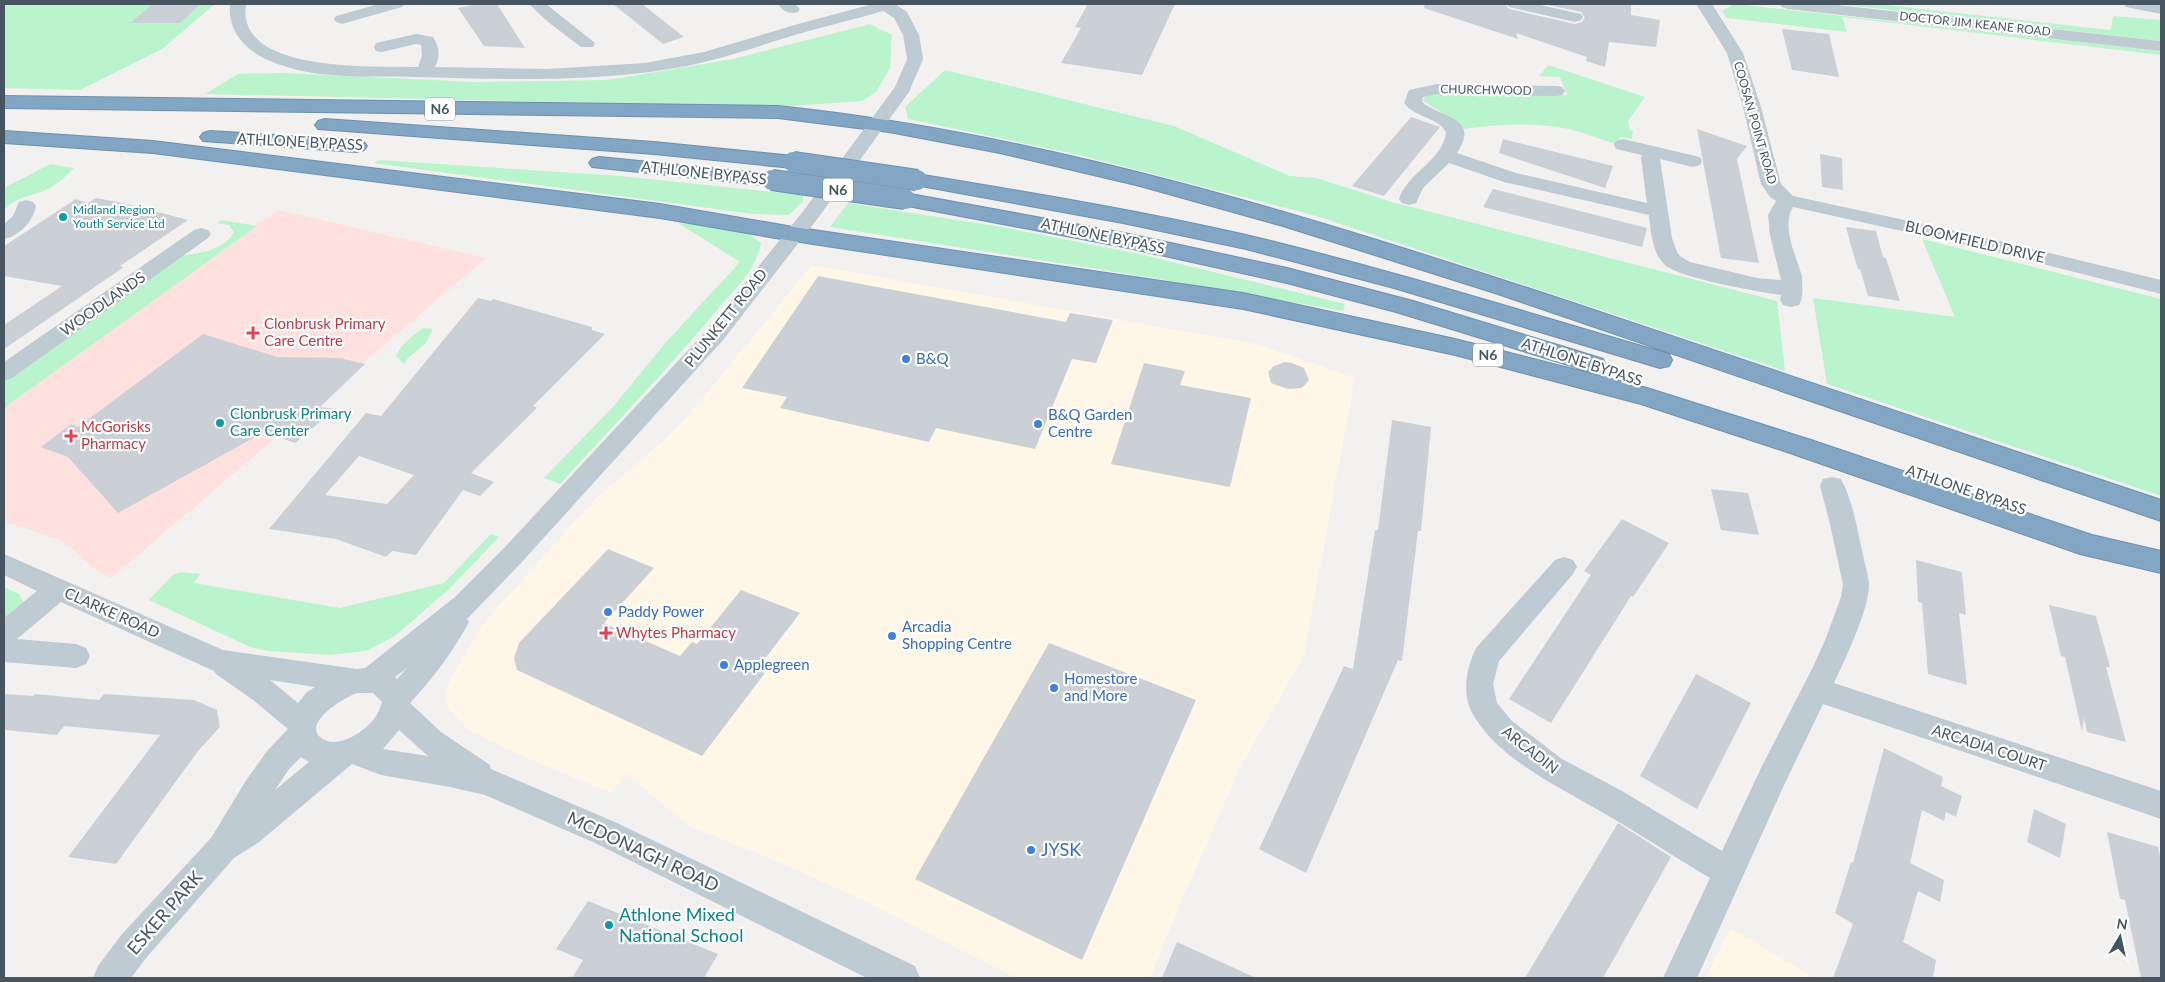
<svg xmlns="http://www.w3.org/2000/svg" width="2165" height="982" font-family="Lato,sans-serif">
  <rect width="100%" height="100%" fill="#f3f0f0"/>
  <!-- commercial -->
  <path fill="#fef7e8" d="M812,265L1256,344L1355,378L1304,655L1240,767L1165,939L1150,978H1016L869,903L779,862L689,826L626,774L611,793L513,752L467,729L448,707L445,695L452,675L488,618L596,498L669,436L702,399Z
    M1730,928L1815,978H1706Z"/>
  <!-- medical -->
  <path fill="#fee0df" d="M278,210L486,258L111,578L93,568L73,549L60,540L16,525L4,523V408Z"/>
  <!-- green -->
  <path fill="#baf4cd" d="M4,4H215L162,49L80,90L4,88Z
    M1735,4L2161,51V55L1842,17L1847,32L1727,18L1722,11Z
    M1838,4H1877L2111,30L2113,16L2161,20V41Z
    M870,24L892,35L890,68L876,92L862,101L777,107L205,94L238,74L285,73L475,82L608,80L733,59Z
    M1548,65L1645,97L1628,121L1630,130L1633,131L1632,139L1620,137L1618,145C1602,140 1586,133 1569,129C1535,122 1498,124 1464,129L1459,123L1423,101L1426,96L1442,93L1567,95L1560,77L1539,76Z
    M945,70L1174,126L1290,176L1316,178L1392,202L1777,301L1785,371L1313,215L1075,154L908,119L905,107Z
    M381,160L620,176L803,195V201L789,215L753,214L373,163Z
    M50,164L74,168C68,174 61,181 53,186C37,197 16,194 4,211V188Z
    M848,203L1002,227L1139,254L1345,304L1343,311L1154,278L830,227Z
    M221,220L257,226L4,408V379L182,256C202,252 223,251 234,232L229,225L217,223Z
    M678,223C706,226 740,224 761,243C757,269 734,290 718,309C668,369 613,426 560,484L544,478L612,408L667,341L740,262Z
    M1922,239L2161,299V496L1827,384L1813,298L1955,317Z
    M423,328L433,329L426,343L408,358L404,364L396,356C402,343 412,337 423,328Z
    M491,534L499,537L449,589L395,636L368,650L358,652L329,655L269,651L250,647L149,600L173,575L181,572L200,574L194,583L340,608L444,583Z
    M4,587L19,594L23,602L4,626Z"/>
  <!-- building -->
  <path fill="#cbd0d6" fill-rule="evenodd" d="M153,4H200L180,23H130Z
    M478,4H497L525,48L484,46L458,8Z
    M613,4H642L684,37L663,44Z
    M1088,4H1175L1142,75L1061,63L1081,28L1075,27Z
    M1425,4H1505L1509,9L1575,24L1582,22L1585,18L1581,12L1544,4H1631V15L1660,20L1656,47L1609,42L1605,67L1586,61L1587,57L1516,33L1518,39L1424,8Z
    M1782,29L1829,34L1839,77L1792,70Z
    M1411,117L1440,127L1384,196L1352,186Z
    M1697,129L1747,146L1737,159L1759,263L1721,258Z
    M1503,139L1613,166L1605,188L1499,153Z
    M1820,154L1842,158L1843,190L1822,187Z
    M1493,189L1647,228L1642,247L1483,207Z
    M96,198L123,203L188,220L120,266L124,267L4,349V325L62,286L4,276V246L76,199L88,203Z
    M1846,227L1876,231L1883,257L1886,258L1900,301L1868,296L1860,269H1858L1851,246Z
    M818,276L1066,322L1070,313L1113,320L1096,363L1072,359L1035,449L936,428L929,442L780,408L787,397L742,388Z
    M478,298L491,301L493,299L592,327V330L605,334L533,406L537,408L471,473L494,482L480,496L463,490L416,555L392,551L386,557L336,539L269,529L366,413L381,416ZM359,456L414,475L387,504L325,495Z
    M203,334L277,357L340,358L365,364L320,407L335,409L295,443L264,432L118,513L68,457L41,447L71,424L78,427Z
    M1285,362L1292,363L1304,368L1309,380L1305,385L1301,388L1288,389L1271,383L1268,372L1274,366Z
    M1144,363L1185,371L1180,385L1251,398L1230,487L1111,464Z
    M1392,420L1431,427L1421,531H1418L1402,661L1398,660L1306,873L1259,849L1344,666L1353,669L1375,530H1378Z
    M1711,489L1748,493L1759,535L1721,530Z
    M1622,519L1669,543L1633,597L1631,596L1551,723L1509,699L1591,575L1584,571Z
    M608,549L654,568L604,623L680,656L692,642L697,644L741,590L800,613L757,669L765,673L702,756L517,670L514,658L519,643Z
    M1916,560L1962,572L1966,615L1959,613L1967,685L1928,674L1922,603L1918,602Z
    M2049,605L2096,616L2110,667H2106L2126,742L2087,732L2084,718L2082,732L2065,657L2061,656Z
    M1049,643L1196,700L1082,960L915,879Z
    M1696,674L1751,703L1697,809L1640,776Z
    M4,694L33,696L35,694L99,700L104,694L194,700L217,710L220,727L198,751L116,864L68,857L160,735L64,726L57,735L4,730Z
    M1884,748L1943,777L1941,786L1962,796L1956,817L1946,812L1944,821L1922,810L1910,863L1944,880L1940,902L1918,891L1903,942L1936,960L1933,978H1833L1853,924L1835,913L1851,862L1853,863Z
    M2034,809L2066,824L2060,858L2027,842Z
    M1618,823L1671,857L1603,978H1525Z
    M2107,832L2158,847L2161,860V978H2141L2125,900L2120,899Z
    M588,901L718,954L704,978H572L583,960L556,949Z
    M1177,942L1210,957L1256,978H1162Z"/>
  <g fill="none" stroke-linecap="round" stroke-linejoin="round">
    <!-- highway casing -->
    <g stroke="#6d91b0" stroke-width="2">
      <path id="highway" d="M4,96L778,106C1047,134 1308,216 1564,300C1763,366 1962,434 2161,500V521L1498,294L1283,226L1140,186L1000,153L889,132L778,118L4,108Z
        M325,119L654,142L793,156L800,158L803,162L800,166L793,168L654,154L318,129L315,125L318,121Z
        M4,131L153,141L660,204L793,227L1243,293L1455,339L1647,388L1811,440L2092,535L2161,551V573L2080,554L1793,454L1641,404L1455,355L1243,309L793,241L660,218L153,153L4,143Z
        M210,131L357,140L364,142L367,146L364,150L357,152L203,141L200,137L203,133Z
        M599,157L772,174L779,176L783,180L779,184L772,186L592,167L589,163L592,159Z
        M917,174C1027,192 1137,210 1246,235C1388,269 1528,313 1669,354L1672,360L1669,366L1660,368L1394,288L1246,249L1123,223L910,184L906,180L910,176Z
        M905,193L1124,233L1287,268L1413,301L1571,349L1603,359L1606,365L1603,371L1594,373L1396,312L1287,283L1124,247L897,204L894,199L897,194Z"/>
    </g>
    <!-- minor -->
    <path fill="#bfcbd3" fill-rule="evenodd" d="M230,4H246C245,10 245,16 247,23C262,72 377,66 418,67L422,56L421,45L416,44L382,52L376,51L374,47L376,43L416,34L433,37C440,48 440,56 435,67L547,69L645,63L704,52L798,24L873,4H895L907,12L919,35L923,59L909,92L818,218L723,340L521,563L467,619L469,622C453,652 433,678 410,703L441,732L490,765L491,769L617,823L915,966L920,978H867L595,843L485,795L450,787L381,775L352,764L259,842L234,858L146,958L131,978H93L98,966L122,934L211,838L245,782L267,751L288,729L253,700L216,674L214,671L61,602L17,639L76,644L86,648L90,656L86,664L76,668L4,662V618L37,591L4,575V554L223,650L357,669L365,668L455,597L503,549L707,330L804,210L895,87L907,59L903,35L894,18L883,11C854,20 824,26 795,35C755,47 717,61 675,68C589,83 503,79 415,77C368,76 314,80 270,61C246,51 227,31 230,4ZM407,668L397,679L395,677ZM270,680L315,687L307,692L298,703ZM357,693H373L382,702C380,708 378,714 374,719C364,732 336,751 320,737C303,722 345,697 357,693ZM399,730L428,756L383,749ZM301,757L309,762L275,790L289,769Z
      M379,4H404L402,7L342,24L336,22L334,19L336,16Z
      M529,4H546L595,43L593,47H581L548,22Z
      M778,4H795L800,9L798,12C789,15 783,11 778,4Z
      M1507,4H1536L1581,14L1583,17L1581,20L1575,22L1509,7Z
      M1696,4H1712L1743,53L1761,107L1781,184L1793,196L1988,238L2161,280V294L1988,250L1793,207C1781,226 1796,256 1802,276C1802,285 1804,297 1799,305L1791,307L1783,305L1780,300L1781,295C1759,292 1679,278 1665,265C1652,253 1651,232 1649,215L1504,182L1449,163L1423,188L1416,203L1409,205L1402,203L1399,199C1408,172 1442,161 1446,133C1441,118 1415,118 1404,103L1409,90L1437,84L1556,86L1562,87L1565,91L1562,95L1556,96L1437,94L1423,97L1422,102C1441,118 1481,117 1457,153L1516,173L1647,203L1641,158L1642,155L1616,149L1614,145L1616,141L1623,139L1700,157L1702,161L1700,165L1693,167L1660,159L1672,238L1677,252L1680,256L1690,262L1757,278L1781,280L1770,235L1768,215L1776,201L1770,197L1761,184L1743,107L1727,53Z
      M1780,4H1828L2161,41V51L1788,9L1782,7Z
      M2124,4H2161V14L2126,7Z
      M26,200L33,202L36,206C33,222 19,236 4,239V224L13,216L19,202Z
      M201,228L208,230L211,234L208,238L12,378L4,381V362L194,230Z
      M1832,477L1841,479C1854,503 1858,534 1864,560C1866,568 1869,578 1869,586C1868,611 1845,660 1834,683L2161,791V819L1823,704L1785,783L1697,978H1663L1710,878C1673,856 1637,832 1600,811C1558,786 1500,760 1474,716C1461,695 1466,669 1476,648L1555,560L1564,557L1573,560L1577,567L1573,574L1499,661L1493,684L1497,703L1512,721L1562,759L1622,791L1722,851L1762,766L1813,667L1826,638L1841,597L1843,585L1830,524L1820,486L1823,479Z"/>
    <!-- highway -->
    <use href="#highway" fill="#82a6c4" fill-rule="evenodd"/>
    <!-- highway-bridge casing -->
    <g stroke="#6d91b0" stroke-width="22" stroke-linecap="butt">
      <path id="highway-bridge" d="M793,162L917,180
        M772,180L905,199"/>
    </g>
    <!-- highway-bridge -->
    <use href="#highway-bridge" stroke="#82a6c4" stroke-width="20"/>
  </g>
  <!-- markers -->
  <g fill="#0f9aa8" stroke="#fff" stroke-width="2">
    <circle cx="63" cy="217" r="5"/>
    <circle cx="220" cy="423" r="5"/>
    <circle cx="609" cy="925" r="5"/>
  </g>
  <g fill="#e0444e" stroke="#fff" stroke-width="2">
    <path d="M250.5 325.5h5v5h5v5h-5v5h-5v-5h-5v-5h5z"/>
    <path d="M68.5 428.5h5v5h5v5h-5v5h-5v-5h-5v-5h5z"/>
    <path d="M603.5 625.5h5v5h5v5h-5v5h-5v-5h-5v-5h5z"/>
  </g>
  <g fill="#3f7fe0" stroke="#fff" stroke-width="2">
    <circle cx="906" cy="359" r="5"/>
    <circle cx="1038" cy="424" r="5"/>
    <circle cx="608" cy="612" r="5"/>
    <circle cx="892" cy="636" r="5"/>
    <circle cx="724" cy="665" r="5"/>
    <circle cx="1054" cy="688" r="5"/>
    <circle cx="1031" cy="850" r="5"/>
  </g>
  <g text-anchor="middle" stroke-width="4.5" stroke-linejoin="round" paint-order="stroke">
    <!-- far-street labels -->
    <g font-size="12" fill="#465560" stroke="#fff">
      <text transform="translate(1975 24) rotate(6)" y="4">DOCTOR JIM KEANE ROAD</text>
      <text transform="translate(1486 90) rotate(1)" y="4">CHURCHWOOD</text>
      <text transform="translate(1755 123) rotate(74)" y="4">COOSAN POINT ROAD</text>
    </g>
    <!-- far-culture labels -->
    <g font-size="12" fill="#0d838f" stroke="#fff" text-anchor="start">
      <text x="73" y="214">Midland Region<tspan x="73" dy="14">Youth Service Ltd</tspan></text>
    </g>
    <!-- shield labels -->
    <g fill="#fff" stroke="#7e8890" stroke-width="1">
      <rect x="425" y="97.5" width="30" height="23" rx="4"/>
      <rect x="823" y="178.5" width="30" height="23" rx="4"/>
      <rect x="1473" y="343.5" width="30" height="23" rx="4"/>
    </g>
    <g font-size="14" font-weight="bold" fill="#465560">
      <text x="440" y="114">N6</text>
      <text x="838" y="195">N6</text>
      <text x="1488" y="360">N6</text>
    </g>
    <!-- street labels -->
    <g font-size="15" fill="#465560" stroke="#fff">
      <text transform="translate(300 142) rotate(3)" y="5">ATHLONE BYPASS</text>
      <text transform="translate(704 173) rotate(6)" y="5">ATHLONE BYPASS</text>
      <text transform="translate(1103 236) rotate(12)" y="5">ATHLONE BYPASS</text>
      <text transform="translate(1975 242) rotate(13)" y="5">BLOOMFIELD DRIVE</text>
      <text transform="translate(103 304) rotate(-35)" y="5">WOODLANDS</text>
      <text transform="translate(726 318) rotate(-51)" y="5">PLUNKETT ROAD</text>
      <text transform="translate(1582 362) rotate(18)" y="5">ATHLONE BYPASS</text>
      <text transform="translate(1966 490) rotate(19)" y="5">ATHLONE BYPASS</text>
      <text transform="translate(112 613) rotate(24)" y="5">CLARKE ROAD</text>
      <text transform="translate(1989 748) rotate(18)" y="5">ARCADIA COURT</text>
      <text transform="translate(1530 750) rotate(38)" y="5">ARCADIN</text>
    </g>
    <!-- health labels -->
    <g font-size="15" fill="#be3a42" stroke="#fff" text-anchor="start">
      <text x="264" y="329">Clonbrusk Primary<tspan x="264" dy="17">Care Centre</tspan></text>
      <text x="81" y="432">McGorisks<tspan x="81" dy="17">Pharmacy</tspan></text>
      <text x="616" y="638">Whytes Pharmacy</text>
    </g>
    <!-- shop labels -->
    <g font-size="15" fill="#366cbe" stroke="#fff" text-anchor="start">
      <text x="916" y="364">B&amp;Q</text>
      <text x="1048" y="420">B&amp;Q Garden<tspan x="1048" dy="17">Centre</tspan></text>
      <text x="618" y="617">Paddy Power</text>
      <text x="902" y="632">Arcadia<tspan x="902" dy="17">Shopping Centre</tspan></text>
      <text x="734" y="670">Applegreen</text>
      <text x="1064" y="684">Homestore<tspan x="1064" dy="17">and More</tspan></text>
    </g>
    <!-- culture labels -->
    <g font-size="15" fill="#0d838f" stroke="#fff" text-anchor="start">
      <text x="230" y="419">Clonbrusk Primary<tspan x="230" dy="17">Care Center</tspan></text>
    </g>
    <!-- near-shop labels -->
    <g font-size="18" fill="#366cbe" stroke="#fff" text-anchor="start">
      <text x="1041" y="856">JYSK</text>
    </g>
    <!-- near-street labels -->
    <g font-size="18" fill="#465560" stroke="#fff">
      <text transform="translate(643 852) rotate(25)" y="6">MCDONAGH ROAD</text>
      <text transform="translate(165 913) rotate(-49)" y="6">ESKER PARK</text>
    </g>
    <!-- near-culture labels -->
    <g font-size="18" fill="#0d838f" stroke="#fff" text-anchor="start">
      <text x="619" y="921">Athlone Mixed<tspan x="619" dy="21">National School</tspan></text>
    </g>
  </g>
  <!-- border -->
  <rect width="2165" height="982" fill="none" stroke="#465560" stroke-width="10"/>
  <!-- north arrow -->
  <g transform="translate(2120 937) rotate(9)" stroke="#ffffff" stroke-width="4" paint-order="stroke">
  <path d="M0-4L9 19L0 12L-9 19Z" fill="#465560"/>
  <text y="-8" font-size="14" font-weight="bold" text-anchor="middle" fill="#465560">N</text>
  </g>
</svg>
